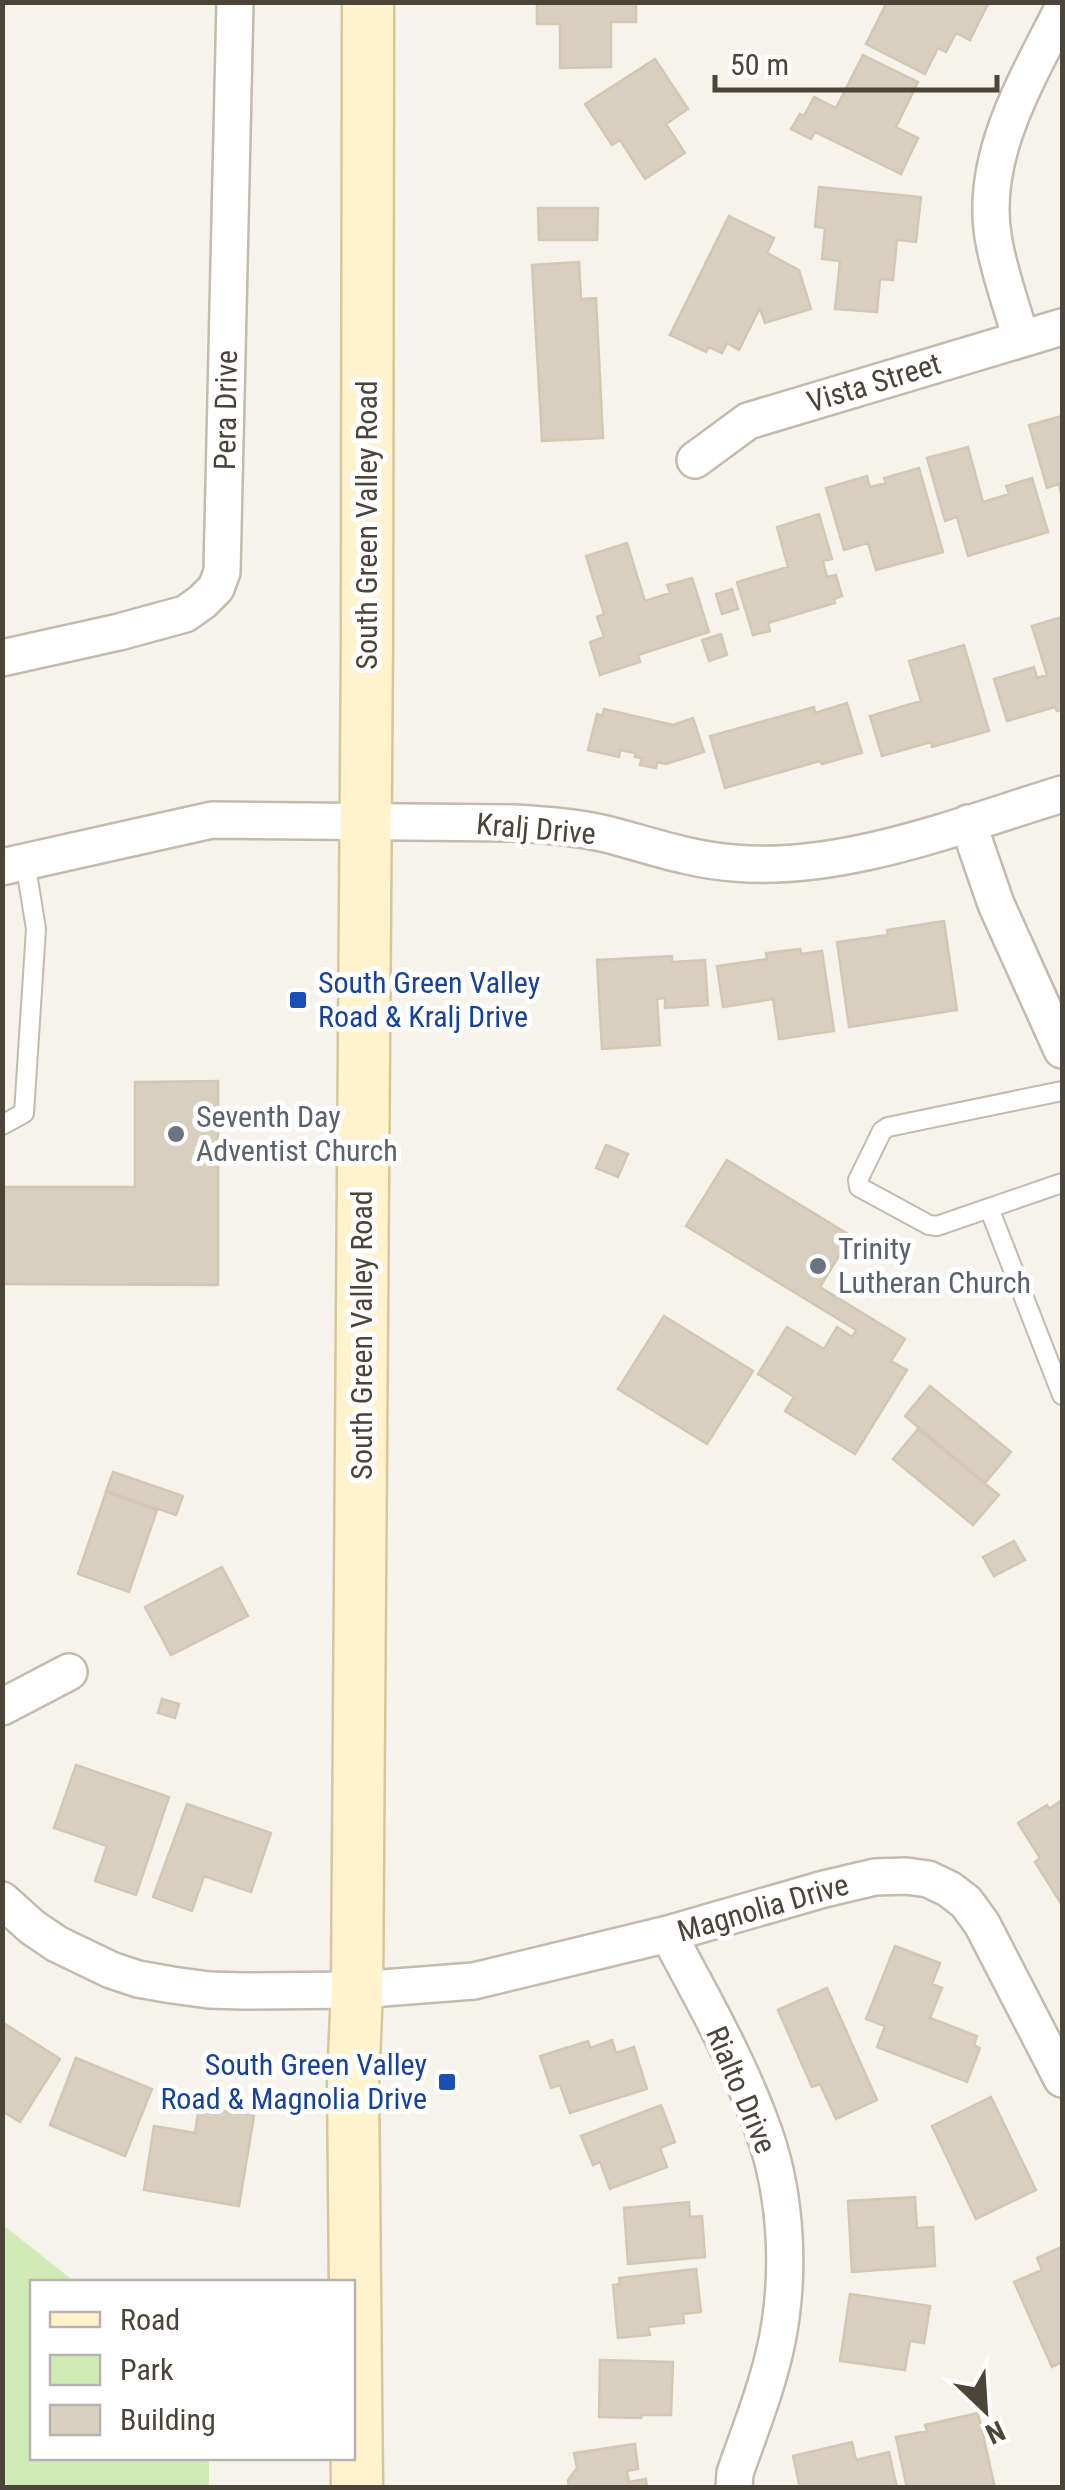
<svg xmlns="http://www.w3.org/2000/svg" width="1065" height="2490" font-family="'Roboto Condensed',sans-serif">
  <rect width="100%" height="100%" fill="#f6f3ec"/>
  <!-- green -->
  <path fill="#d2eab5" d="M3,2225L75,2282H32V2458H209V2487H3Z"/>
  <!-- building -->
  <path fill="#d8cfc1" stroke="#d3c7b4" stroke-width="2.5" d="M537,2H636V22H611V67L560,68V24H537Z
    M887,2H989L970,40L956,33L946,52L938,48L925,74L866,44Z
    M863,55L918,82L896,127L918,138L901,174L815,132L811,139L791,129L800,114L804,116L814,97L836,108Z
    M655,59L688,109L666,124L685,153L645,179L620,140L612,145L585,104Z
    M819,187L921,197L916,242L897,240L893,280L880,279L877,312L835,309L840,261L822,259L825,228L815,227Z
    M538,208H598L597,240H539Z
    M729,216L774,238L767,253L799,270L811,309L765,323L760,308L739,350L727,343L722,353L709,347L706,352L670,335Z
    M579,262L581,299L596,298L603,438L542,441L532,265Z
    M1062,416V499L1059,484L1047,488L1029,425Z
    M968,447L983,502L1009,494L1006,486L1032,478L1048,532L968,556L957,517L945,521L927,458Z
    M919,468L943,552L876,570L868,543L844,550L826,488L867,476L870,487L886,483L884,478Z
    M819,514L832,559L823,561L827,577L836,575L842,596L834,599L835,603L768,623L770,631L753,635L737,582L788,567L777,527Z
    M627,543L645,601L670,593L667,585L692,578L709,632L638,655L640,662L600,675L590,642L604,637L597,617L604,614L586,556Z
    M732,589L738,609L722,614L716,594Z
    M1062,617V710L1057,711L1055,707L1007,721L994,679L1034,667L1037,678L1047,675L1032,626Z
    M721,634L727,655L709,661L702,640Z
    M964,645L989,731L932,747L931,742L882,756L870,716L921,701L909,661Z
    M847,703L862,753L822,764L820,761L725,788L710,736L814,707L815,713Z
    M604,709L673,725L693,718L704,752L666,764L657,762L656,768L640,765L642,758L635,757L636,753L620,750L619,757L588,750L597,714L602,716Z
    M944,921L957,1010L849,1027L837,942L888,935L887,930Z
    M800,949L801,954L822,951L834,1031L779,1039L773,999L723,1007L717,966L767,959L766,953Z
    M672,956V962L705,960L708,1005L665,1008V998L657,999L660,1045L602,1049L597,960Z
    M218,1081V1285L2,1284V1187H135V1082Z
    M606,1145L628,1154L618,1177L596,1168Z
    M727,1160L851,1236L820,1287L905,1339L891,1361L907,1370L855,1454L785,1411L794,1397L758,1374L787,1327L824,1349L837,1327L852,1337L856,1330L686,1226Z
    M664,1316L753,1371L707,1444L618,1389Z
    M930,1386L1011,1452L985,1483L905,1416Z
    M918,1429L999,1495L973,1525L893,1459Z
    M113,1472L183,1496L176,1515L106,1491Z
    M106,1492L157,1510L129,1592L78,1574Z
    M1014,1541L1025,1560L994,1576L983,1557Z
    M222,1567L248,1616L171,1655L145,1607Z
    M162,1699L179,1704L175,1718L158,1713Z
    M76,1765L169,1797L136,1895L95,1881L107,1846L54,1828Z
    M1062,1800V1900L1060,1902L1035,1862L1040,1858L1018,1823L1047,1805L1049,1809Z
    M187,1804L271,1833L251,1892L204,1876L192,1911L153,1897Z
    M895,1946L940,1963L932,1984L942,1988L930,2018L977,2036L974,2045L980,2048L967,2082L877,2047L885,2026L866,2019Z
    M827,1988L877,2100L836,2119L820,2084L812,2087L778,2010Z
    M2,2022L60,2059L20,2122L2,2111Z
    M612,2040L616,2053L634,2047L647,2089L570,2113L560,2085L551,2088L540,2056L588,2041L590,2048Z
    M76,2058L152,2089L125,2156L50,2125Z
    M991,2097L1036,2190L976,2219L932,2126Z
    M661,2105L675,2142L660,2148L667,2167L610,2189L600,2162L593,2165L581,2136Z
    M199,2107L254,2116L239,2206L144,2190L154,2126L195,2133Z
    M915,2197L917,2228L933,2227L935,2266L852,2272L848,2201Z
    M689,2202L690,2217L702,2216L705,2257L628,2264L624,2208Z
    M1062,2247V2362L1052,2367L1014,2282L1042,2270L1037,2258Z
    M696,2269L701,2312L683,2314L684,2323L648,2327L650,2335L618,2338L613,2285L620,2284L619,2278Z
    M850,2294L930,2306L924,2343L910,2341L905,2370L840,2361Z
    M600,2360L673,2362L671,2415H642L641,2418L599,2417Z
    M978,2413L995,2488H907L896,2437L927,2431L925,2425Z
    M852,2442L856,2460L889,2452L897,2488H800L793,2456Z
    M635,2444L638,2469L627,2471L629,2482L646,2479L647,2488H569L568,2480L577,2468L574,2453Z"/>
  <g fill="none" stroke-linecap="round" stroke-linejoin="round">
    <!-- service casing -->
    <g stroke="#c2bbae" stroke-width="22">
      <path id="service" d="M1062,1091L888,1127L882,1131L858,1180L859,1187L929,1225L937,1226L1062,1183
        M2,1125L24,1113L36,929L25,861
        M989,1208L1062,1395"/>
    </g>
    <!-- minor casing -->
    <g stroke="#c2bbae" stroke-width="40">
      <path id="minor" d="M1021,339C1012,307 1000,275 994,242C978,159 1027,80 1062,10
        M695,460L748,421L1062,327
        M2,658L119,632L185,614L202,602L216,588L222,572L235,2
        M968,823L996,904L1062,1050
        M2,867L212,820L515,823C546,825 576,827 606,834C649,845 690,860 734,863C841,873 961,825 1062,794
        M2,1707L69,1672
        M2,1900L32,1927L57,1944L111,1970L138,1979L172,1985L209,1990L243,1991L357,1990L474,1981L668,1934L824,1889L875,1877L906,1876L928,1879L949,1889L966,1902L982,1924L1062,2079
        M668,1934C703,1999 741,2066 765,2135C787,2199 790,2276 777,2341C768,2386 750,2430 735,2473L734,2488"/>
    </g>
    <!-- secondary casing -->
    <g stroke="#d6c79b" stroke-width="55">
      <path id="secondary" d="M357,2488L353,2083L357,1990L367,638L368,2"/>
    </g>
    <!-- service -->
    <use href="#service" stroke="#fff" stroke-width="18"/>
    <!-- minor -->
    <use href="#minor" stroke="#fff" stroke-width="35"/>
    <!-- secondary -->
    <use href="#secondary" stroke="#fff3cd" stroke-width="50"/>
  </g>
  <!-- markers -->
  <g fill="#1a4fb4" stroke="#fff" stroke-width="4">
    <rect x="288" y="990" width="20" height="20" rx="5"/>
    <rect x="437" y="2072" width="20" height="20" rx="5"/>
  </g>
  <g fill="#6b7280" stroke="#fff" stroke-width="4">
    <circle cx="176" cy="1134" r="10"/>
    <circle cx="818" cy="1266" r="10"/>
  </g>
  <g text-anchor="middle" stroke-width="10" stroke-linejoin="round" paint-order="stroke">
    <!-- street labels -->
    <g font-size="30" fill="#4b4439" stroke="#fff">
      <text transform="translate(874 383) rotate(-17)" y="10">Vista Street</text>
      <text transform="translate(226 410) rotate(-89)" y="10">Pera Drive</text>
      <text transform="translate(367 525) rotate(-90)" y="10">South Green Valley Road</text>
      <text transform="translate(536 829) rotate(5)" y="10">Kralj Drive</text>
      <text transform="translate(362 1335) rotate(-90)" y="10">South Green Valley Road</text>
      <text transform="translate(763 1908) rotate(-16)" y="10">Magnolia Drive</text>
      <text transform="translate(741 2090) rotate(67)" y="10">Rialto Drive</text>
    </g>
    <!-- transit labels -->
    <g font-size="30" fill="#164399" stroke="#fff" text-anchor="start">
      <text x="318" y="993">South Green Valley<tspan x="318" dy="34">Road &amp; Kralj Drive</tspan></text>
      <text x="427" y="2075" text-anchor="end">South Green Valley<tspan x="427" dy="34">Road &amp; Magnolia Drive</tspan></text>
    </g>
    <!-- worship labels -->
    <g font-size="30" fill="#5b616d" stroke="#fff" text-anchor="start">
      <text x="196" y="1127">Seventh Day<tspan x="196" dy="34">Adventist Church</tspan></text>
      <text x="838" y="1259">Trinity<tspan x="838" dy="34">Lutheran Church</tspan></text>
    </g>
  </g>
  <!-- border -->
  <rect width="1065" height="2490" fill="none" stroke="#4b4439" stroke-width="10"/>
  <!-- legend -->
  <rect x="30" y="2280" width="325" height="180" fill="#ffffff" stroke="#b7b4b0" stroke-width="2.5"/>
  <rect x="50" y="2312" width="50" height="15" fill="#fff3cd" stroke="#b7b4b0" stroke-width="2.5"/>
  <text x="120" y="2330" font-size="30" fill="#4b4439">Road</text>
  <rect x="50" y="2355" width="50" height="30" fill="#d2eab5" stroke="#b7b4b0" stroke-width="2.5"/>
  <text x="120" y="2380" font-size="30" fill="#4b4439">Park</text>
  <rect x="50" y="2405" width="50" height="30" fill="#d8cfc1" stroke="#b7b4b0" stroke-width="2.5"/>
  <text x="120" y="2430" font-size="30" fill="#4b4439">Building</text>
  <!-- north arrow -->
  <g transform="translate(985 2410) rotate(155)" stroke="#ffffff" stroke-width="8" paint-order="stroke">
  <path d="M0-8L18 38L0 25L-18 38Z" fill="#4b4439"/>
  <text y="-15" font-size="28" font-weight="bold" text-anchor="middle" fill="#4b4439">N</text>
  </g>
  <!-- scale -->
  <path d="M715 75v15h282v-15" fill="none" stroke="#4b4439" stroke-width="5"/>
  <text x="730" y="75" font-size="30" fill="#4b4439" stroke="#ffffff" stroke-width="8" paint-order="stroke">50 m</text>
</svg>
